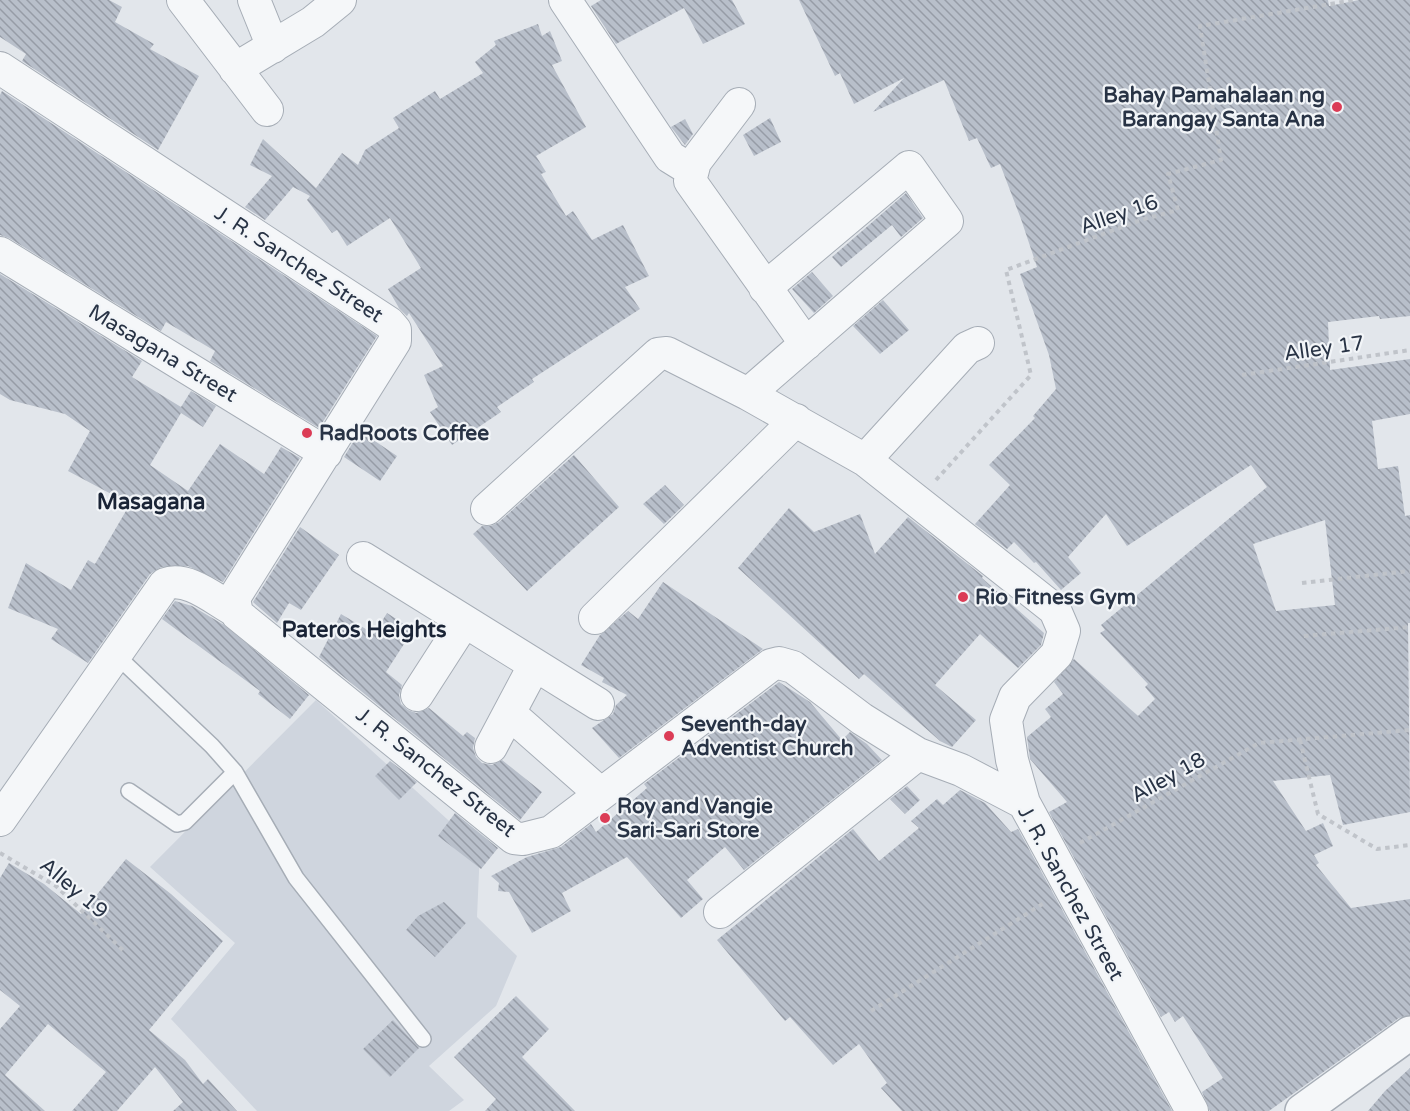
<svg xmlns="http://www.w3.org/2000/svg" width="1410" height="1111" font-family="'Varela Round',sans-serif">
  <defs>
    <pattern id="building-back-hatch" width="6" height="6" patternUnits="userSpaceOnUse" patternTransform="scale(1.5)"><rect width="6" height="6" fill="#b8bfca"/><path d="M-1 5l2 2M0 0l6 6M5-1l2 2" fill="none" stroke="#969ca6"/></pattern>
  </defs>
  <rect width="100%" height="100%" fill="#e2e6eb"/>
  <!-- built -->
  <path fill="#cfd5de" d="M316,700L480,849L477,917L517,956L496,1006L429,1066L464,1100L449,1111H257L171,1019L235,943L150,867Z"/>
  <!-- building -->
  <path fill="url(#building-back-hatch)" fill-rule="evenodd" d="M0,0H109L122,7L115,22L154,44L150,49L199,76L158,150L22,61L26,54L0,37Z
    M601,0H732L745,24L703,44L684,8L616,44L591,6Z
    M799,0H1328L1329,6L1359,0H1410V316L1380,319L1379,316L1328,322L1330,370L1410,359V414L1372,421L1378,469L1398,466L1405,516L1410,515V623H1408L1410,812L1343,825L1330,775L1273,781L1306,831L1323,823L1333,846L1314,855L1319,863L1316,865L1351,908L1410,899V1015L1399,1018L1269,1111H1210L1202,1092L1223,1078L1183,1016L1175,1022L1169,1012L1161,1017L1049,812L1067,802L1030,759L1027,737L1051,717L1045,709L1063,694L1054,682L1074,659L1138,716L1155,699L1145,687L1148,684L1100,633L1105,630L1101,625L1267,487L1251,465L1127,546L1106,514L1068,557L1081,573L1061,590L1036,562L1034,563L1014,542L1007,549L975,524L1010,485L989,465L1035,418L1033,416L1056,389L1049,355L1020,274L1037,267L1021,219L1000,164L991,168L977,138L969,141L944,80L873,112L904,78L854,104L840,73L835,76ZM1325,520L1335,605L1276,611L1253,544Z
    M538,24L542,36L550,31L562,61L552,65L586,127L536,156L546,172L541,174L566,216L573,211L592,240L623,225L649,276L625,287L640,309L532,379L534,382L497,407L501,412L452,445L430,412L438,407L424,375L443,366L409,313L407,316L399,308L388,289L421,268L390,218L347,246L337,230L332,233L307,200L310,196L293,187L265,220L245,207L272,176L250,165L263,139L316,188L342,153L358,165L365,150L399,128L393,118L435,91L440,99L483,73L475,62L496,45L494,41Z
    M2,91L377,336L319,428L210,361L215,351L166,322L161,331L9,238L0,235V95Z
    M770,118L781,142L754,156L743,135Z
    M685,119L693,134L685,145L671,127Z
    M906,193L923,218L901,237L892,225L841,267L832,257Z
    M812,272L833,296L814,313L792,289Z
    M0,274L142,361L132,377L181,407L191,391L216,406L203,427L181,413L150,465L188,491L220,444L264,474L281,447L300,458L223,582L188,566L161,567L150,574L88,663L51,639L58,629L8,608L26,563L71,590L88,560L95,564L130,504L68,471L90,431L65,414L10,400L0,394Z
    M883,300L909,330L880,354L853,326Z
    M360,431L397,456L380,481L344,457Z
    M574,455L619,507L527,591L473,534L482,526H491L499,522Z
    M665,485L684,505L664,524L643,504Z
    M789,508L814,532L860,514L875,554L908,517L983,576L982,578L1044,633L1041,645L1018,668L980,634L935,685L976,720L952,747L940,741L864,674L859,679L738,568Z
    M300,527L339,555L301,610L289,603L277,623L253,602Z
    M663,582L763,649L619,758L592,728L613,714L616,705L627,695L602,682L604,678L581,665L600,635L628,611L638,619Z
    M175,601L192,606L224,625L309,695L290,719L258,694L260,691L162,619Z
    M387,613L413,630L386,672L402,685L399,695L401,704L408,710L416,713L429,708L463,736L467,732L475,738L473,748L476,757L482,763L492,765L502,760L542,792L520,820L319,657L341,614L374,634Z
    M779,682L810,702L842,740L850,732L867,744L882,760L744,870L725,847L687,880L703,899L681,918L627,857L562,893L571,911L532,933L509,892L498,891L499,883L491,876L527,857L561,847L591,824L596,832L647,788L644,784Z
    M390,761L417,782L399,800L375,776Z
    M907,786L920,800L905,814L890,799Z
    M960,790L985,803L1011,832L1018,829L1172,1111H902L881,1088L887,1083L859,1044L833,1065L790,1017L785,1021L717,940L853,829L879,861L919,828L911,821L937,799L943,805Z
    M455,813L498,848L481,869L438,836Z
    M126,859L171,894L223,941L149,1030L185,1060L203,1084L208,1079L237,1111H173L183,1102L155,1067L117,1111H72L106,1072L48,1024L5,1075L45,1111H0V1029L20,1006L0,990V878L9,863L44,884L81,914Z
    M444,902L466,923L435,957L406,930L418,916Z
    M516,996L549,1029L522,1057L575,1111H485L496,1099L454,1057Z
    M393,1020L419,1048L390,1077L363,1049Z
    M1410,1068V1111H1368L1385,1091Z"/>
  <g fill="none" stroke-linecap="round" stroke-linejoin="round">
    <!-- service casing -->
    <g stroke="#a6adb6" stroke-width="18">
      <path id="service" d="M116,655L212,746L235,772L296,878L423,1039
        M129,791L177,824L185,822L235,772"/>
    </g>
    <!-- minor casing -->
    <g stroke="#a6adb6" stroke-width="34">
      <path id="minor" d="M183,0L267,110
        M254,0L273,47
        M565,0L670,157L691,170
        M0,68L389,323L395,330V341L234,598L237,614L514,838L523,839L551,832L771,665L779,663L793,667L862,719L918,754L961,770L1024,803L1192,1111
        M235,69L313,22L340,0
        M739,104L695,162L690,181L806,344
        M0,253L326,453
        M748,394L947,221L909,167L765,288
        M865,460L967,348L978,343
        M487,509L658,354L667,353L748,394L865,460L1055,610L1064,631L1057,654L1015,697L1006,720L1012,760L1024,803
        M363,558L598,704
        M595,618L796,420
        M417,695L464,622
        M509,713L601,794
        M491,747L534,666
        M0,820L165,584C188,576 214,599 234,610
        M720,912L918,754"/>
    </g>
    <!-- tertiary casing -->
    <g stroke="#a6adb6" stroke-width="36">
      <path id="tertiary" d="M1302,1111L1410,1033"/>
    </g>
    <!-- path -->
    <path stroke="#c0c4ca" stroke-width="4" stroke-dasharray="4.5 4.5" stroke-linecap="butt" d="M1242,375L1410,350
      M936,480L1031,375L1006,270L1141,220L1178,210L1168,174L1221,160L1200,26L1354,0
      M1302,583L1410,571
      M1304,636L1410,627
      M1300,740L1318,814L1377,849L1410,845
      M1080,843L1259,743L1410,730
      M0,853L56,886L125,952
      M871,1011L1044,903"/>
    <!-- service -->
    <use href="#service" stroke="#f5f7f9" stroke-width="15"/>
    <!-- minor -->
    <use href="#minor" stroke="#f5f7f9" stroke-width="32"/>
    <!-- tertiary -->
    <use href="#tertiary" stroke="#f5f7f9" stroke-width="33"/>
  </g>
  <!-- markers -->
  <g fill="#db3c56" stroke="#f2f5f8" stroke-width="2">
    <circle cx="1337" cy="107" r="6"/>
    <circle cx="307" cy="433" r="6"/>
    <circle cx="963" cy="597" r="6"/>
    <circle cx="669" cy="736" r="6"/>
    <circle cx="605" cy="818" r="6"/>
  </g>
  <g text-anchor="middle" stroke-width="4.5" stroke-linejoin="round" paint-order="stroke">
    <!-- poi labels -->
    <g font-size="21" font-weight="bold" fill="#283345" stroke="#f2f5f8" text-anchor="start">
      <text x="1325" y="102" text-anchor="end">Bahay Pamahalaan ng<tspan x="1325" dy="24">Barangay Santa Ana</tspan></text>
      <text x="319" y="440">RadRoots Coffee</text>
      <text x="975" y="604">Rio Fitness Gym</text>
      <text x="681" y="731">Seventh-day<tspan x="681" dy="24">Adventist Church</tspan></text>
      <text x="617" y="813">Roy and Vangie<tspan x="617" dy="24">Sari-Sari Store</tspan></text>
    </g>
    <!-- street labels -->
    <g font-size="21" fill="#283345" stroke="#f2f5f8">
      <text transform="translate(1119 214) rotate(-19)" y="7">Alley 16</text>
      <text transform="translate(299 264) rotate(33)" y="7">J. R. Sanchez Street</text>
      <text transform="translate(1324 348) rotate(-8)" y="7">Alley 17</text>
      <text transform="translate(163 353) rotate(31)" y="7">Masagana Street</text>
      <text transform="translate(436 772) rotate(38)" y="7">J. R. Sanchez Street</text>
      <text transform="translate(1168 777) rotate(-29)" y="7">Alley 18</text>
      <text transform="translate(74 888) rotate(40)" y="7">Alley 19</text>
      <text transform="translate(1071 893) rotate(61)" y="7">J. R. Sanchez Street</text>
    </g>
    <!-- neighbourhood labels -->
    <g font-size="22" font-weight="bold" fill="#1a2436" stroke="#f2f5f8">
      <text x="151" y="509">Masagana</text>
      <text x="364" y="637">Pateros Heights</text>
    </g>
  </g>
</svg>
